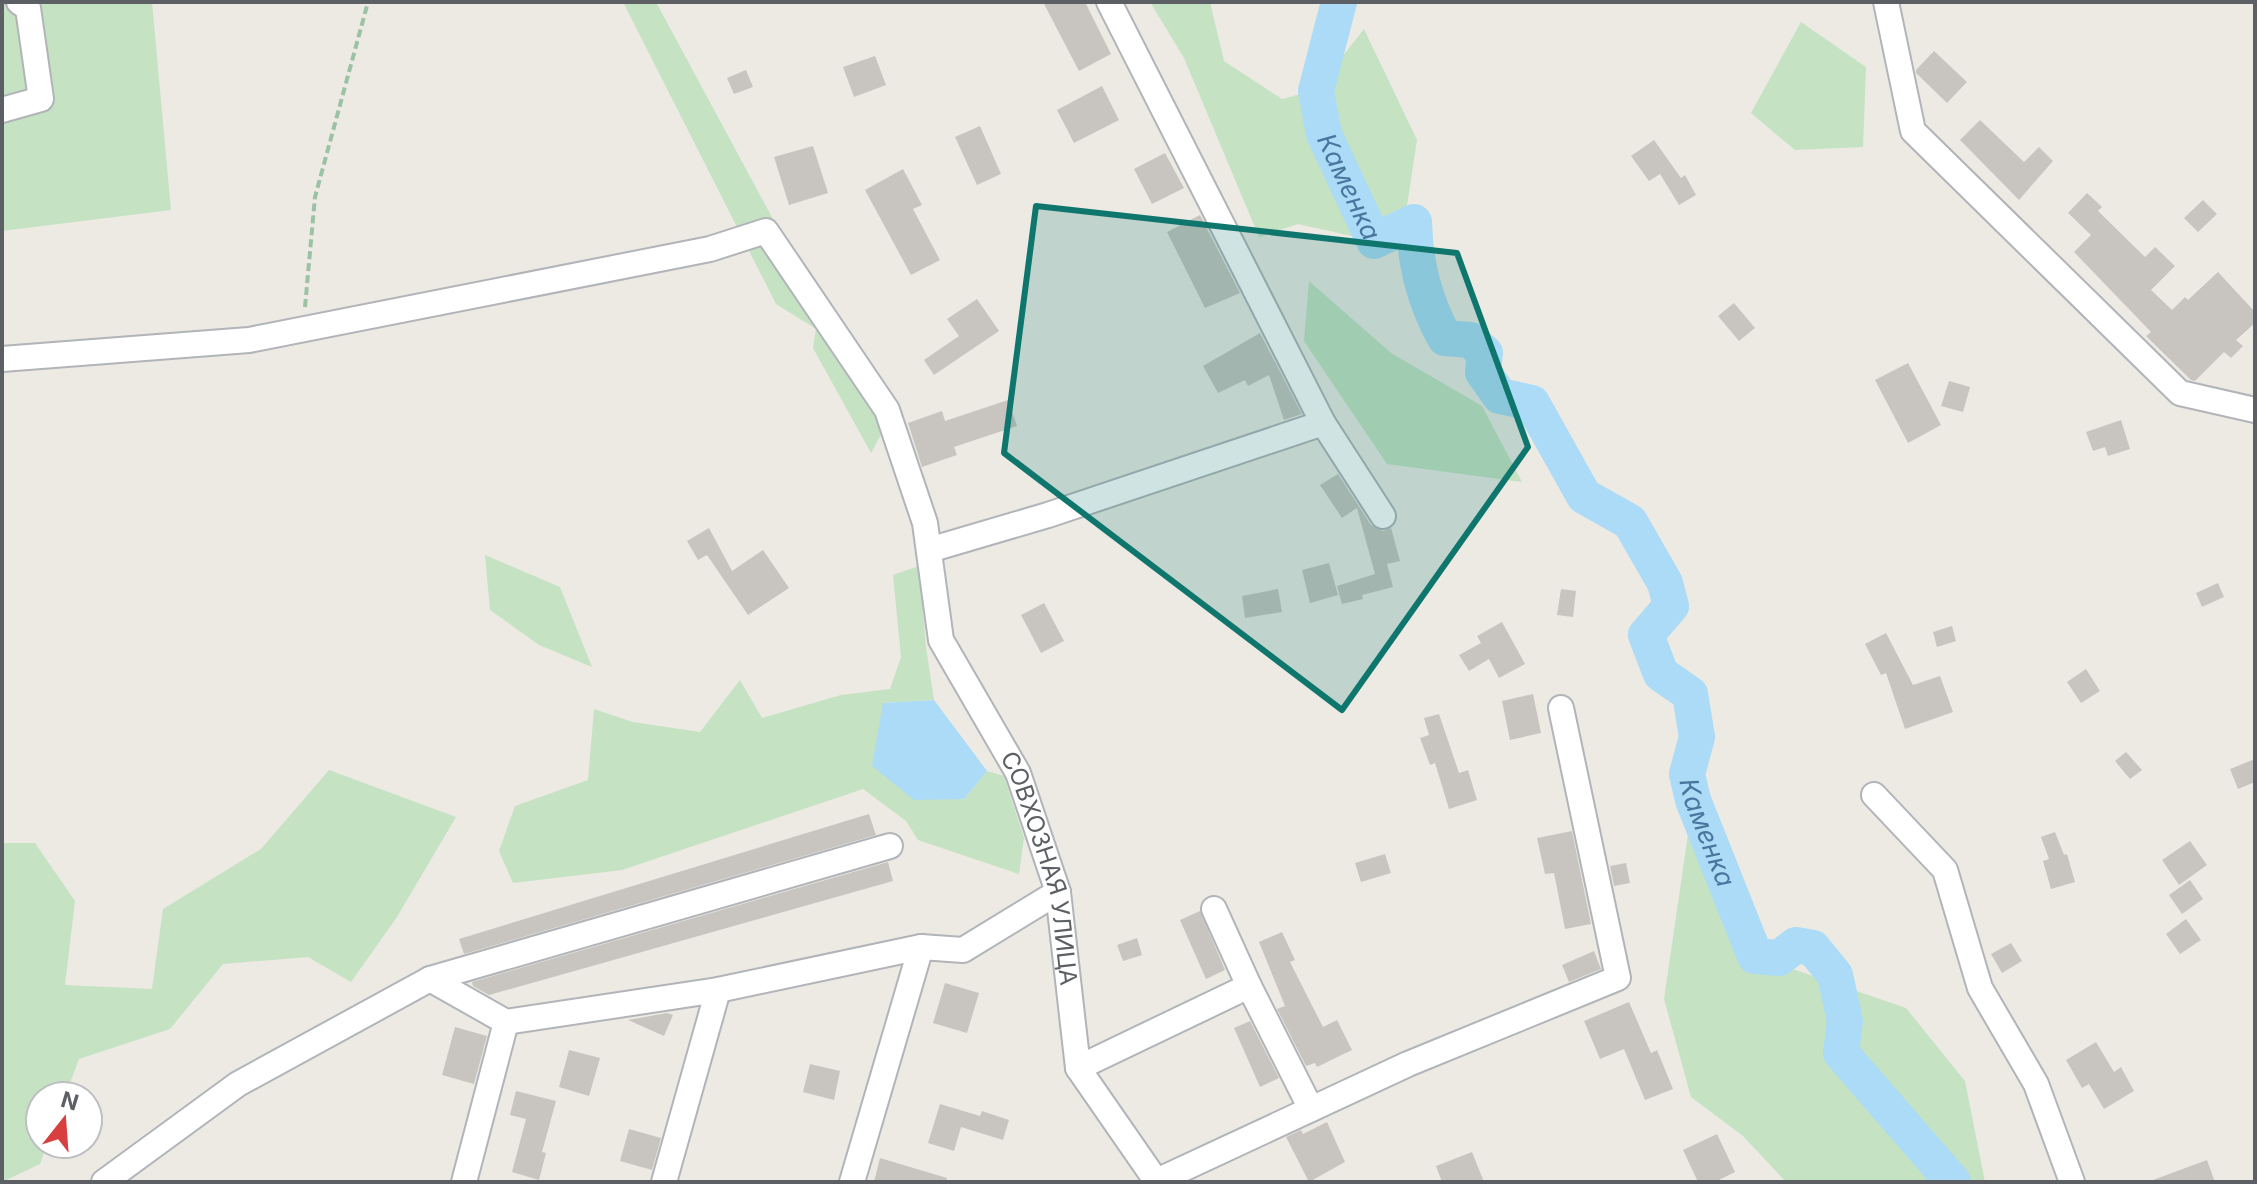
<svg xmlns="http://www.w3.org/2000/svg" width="2257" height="1184" font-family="Inter,sans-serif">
  <rect width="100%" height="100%" fill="#edeae4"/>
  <!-- green -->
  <path fill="#c5e2c3" d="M2,2H152L171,210L2,231Z
    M623,2H656L885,427L871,453L813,348L816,329L776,304Z
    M1150,2H1210L1224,61L1282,99L1316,90L1364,29L1417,140L1405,219L1374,241L1298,224L1259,237L1184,58Z
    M1801,22L1866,67L1863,147L1795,150L1751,113Z
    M1309,281L1391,353L1482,406L1522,482L1387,464L1304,341Z
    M485,555L560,587L592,667L539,645L490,610Z
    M919,566L926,647L934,700L883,703L964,799L987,771L1004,776L1024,838L1019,874L918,840L906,821L863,789L622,870L513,883L499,851L515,806L588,780L594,709L633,722L700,732L740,680L762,718L841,695L890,689L901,657L893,575Z
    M329,770L456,817L397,917L351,982L308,957L223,964L170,1029L79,1059L65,1096H40V1144H47L40,1164L2,1182V843H35L75,901L65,985L152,989L163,909L261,849Z
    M1693,800L1755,956L1906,1008L1965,1081L1985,1182H1786L1743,1136L1691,1097L1664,999Z"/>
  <!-- water -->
  <path fill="#abdbf6" d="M934,700L987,771L964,799L914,800L872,766L883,703Z"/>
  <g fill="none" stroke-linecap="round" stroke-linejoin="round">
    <!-- river -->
    <path stroke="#abdbf6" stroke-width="36" id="s1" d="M1339,2L1316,91L1324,134L1374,241L1414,222C1415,264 1424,301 1445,338L1470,340L1485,353L1483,372L1500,396L1532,403L1584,496L1630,522L1665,583L1671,606L1646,635L1661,674L1690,694L1697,737L1687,774L1693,800L1755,956L1779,958L1796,945L1813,948L1835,975L1845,1021L1841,1053L1953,1182"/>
  </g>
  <!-- building -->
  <path fill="#c8c5c0" d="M1043,2H1085L1111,54L1079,71Z
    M1934,51L1967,82L1947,103L1916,73V70Z
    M875,56L886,85L854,97L843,67Z
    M746,70L753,87L734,94L727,78Z
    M1102,86L1119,120L1074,143L1057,110Z
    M1980,120L2024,162L2039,147L2053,161L2019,200L1960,140Z
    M980,126L1001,174L977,185L955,137Z
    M1654,140L1681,178L1685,175L1696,195L1679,205L1660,174L1649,181L1631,156Z
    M813,146L828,193L789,205L774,157Z
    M1165,153L1184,188L1152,204L1134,169Z
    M903,169L922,205L913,209L940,260L911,275L865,190Z
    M2087,193L2102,207L2098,211L2145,257L2155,247L2175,266L2151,290L2172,310L2185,297L2188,300L2218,272L2255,312V323L2236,340L2243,346L2231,358L2224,352L2195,381L2191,380L2146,336L2151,332L2074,252L2091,235L2068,213Z
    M2203,200L2217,214L2198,232L2184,218Z
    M1200,215L1240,293L1205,308L1167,232Z
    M977,299L999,331L934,375L924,360L959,336L947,319Z
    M1734,303L1755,328L1739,341L1718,316Z
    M1260,333L1302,414L1284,420L1269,375L1248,386L1245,380L1218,393L1203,366Z
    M1908,363L1941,425L1908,443L1875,380Z
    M1949,381L1970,387L1963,412L1941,406Z
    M1008,400L1017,426L954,447L957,455L922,467L908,423L942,411L945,421Z
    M2121,420L2130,449L2108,456L2105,447L2093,451L2086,432Z
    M1338,474L1371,525L1383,531L1391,528L1400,561L1387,564L1393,587L1362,595L1363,599L1342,604L1337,586L1375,574L1357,508L1342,518L1320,485Z
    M709,528L732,571L763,550L789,588L748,615L707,555L698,560L687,541Z
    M1329,563L1338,595L1310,603L1302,570Z
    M2218,583L2224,597L2202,607L2196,593Z
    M1278,589L1282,612L1245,618L1242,596Z
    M1561,589L1576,591L1573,617L1557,615Z
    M1044,603L1064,641L1041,653L1021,615Z
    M1502,622L1525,664L1499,678L1489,659L1469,671L1459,655L1481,643L1477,636Z
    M1952,626L1956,641L1937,647L1933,632Z
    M1886,633L1913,685L1940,676L1953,712L1905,729L1886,673L1881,675L1865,644Z
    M2086,669L2100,691L2081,703L2067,682Z
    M1533,694L1541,733L1510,740L1502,701Z
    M1439,714L1459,773L1468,770L1477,800L1449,809L1435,763L1430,765L1420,738L1429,735L1424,718Z
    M2126,752L2142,770L2130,779L2115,761Z
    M2255,759V782L2238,789L2230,769Z
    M869,814L876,835L464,954L459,939Z
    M1572,831L1591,924L1565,929L1554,873L1545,874L1537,838Z
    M2055,832L2064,855L2067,854L2075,882L2051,889L2043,861L2049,859L2041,837Z
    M2190,841L2207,865L2179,885L2162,860Z
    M1385,854L1391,873L1361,882L1355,863Z
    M888,862L893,881L489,995L473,986L472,982Z
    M1626,863L1630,883L1614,886L1610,866Z
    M2190,880L2203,899L2182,914L2169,895Z
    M1200,911L1225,970L1206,979L1180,920Z
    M2186,919L2201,940L2180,954L2166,934Z
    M1282,932L1295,960L1290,962L1323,1027L1337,1020L1352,1050L1317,1067L1315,1063L1306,1066L1277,1009L1285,1006L1259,942Z
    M1137,938L1142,955L1123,961L1117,945Z
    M2011,943L2022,961L2002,973L1991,954Z
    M1594,951L1601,969L1569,982L1562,965Z
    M945,983L979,993L967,1033L933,1023Z
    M1629,1002L1651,1053L1657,1050L1673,1089L1645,1100L1624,1049L1600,1059L1584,1021Z
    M667,1013L673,1015L664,1036L628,1020Z
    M1250,1021L1279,1078L1260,1087L1234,1028Z
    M455,1027L487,1036L474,1084L442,1075Z
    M2096,1042L2114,1072L2121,1067L2134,1091L2104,1109L2089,1084L2082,1088L2066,1060Z
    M569,1050L600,1058L589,1096L559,1087Z
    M810,1064L840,1071L834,1100L803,1092Z
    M516,1091L556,1101L542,1152L546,1153L539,1180L512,1172L526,1119L510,1115Z
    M940,1104L980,1116L982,1111L1009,1120L1003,1140L961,1127L954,1151L928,1143Z
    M1327,1122L1345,1162L1309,1182L1286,1137L1301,1130L1303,1134Z
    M629,1129L661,1138L652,1170L620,1161Z
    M1717,1134L1735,1172L1715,1182H1698L1683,1150Z
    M1472,1152L1484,1182H1442L1436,1166Z
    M880,1158L947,1178L946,1182H874Z
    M2207,1160L2215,1182H2153V1180Z"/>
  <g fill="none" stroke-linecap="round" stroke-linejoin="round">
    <!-- minor casing -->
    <g stroke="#b1b4b8" stroke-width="28">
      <g id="minor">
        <path d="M1886,2L1913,131L2180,393L2255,410"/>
        <path d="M2,110L41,99L28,8L19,2"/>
        <path id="s2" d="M2,359L249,340L710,249L766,231L887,410L925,523L941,640L1018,773L1058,892L1078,1068L1157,1182"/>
        <path d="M1323,423L1383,516"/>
        <path d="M929,550L1048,515L1323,423L1109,2"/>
        <path d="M1874,795L1945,870L1980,988L2036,1084L2072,1182"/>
        <path d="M1214,909L1249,986L1311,1109"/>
        <path d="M430,979L890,846"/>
        <path d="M1078,1068L1249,986"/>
        <path d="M1157,1181L1408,1064L1618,978L1561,708"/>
        <path d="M104,1182L238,1084L430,979L506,1022L718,990L921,947L963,950L1058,892"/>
        <path d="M464,1182L506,1022"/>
        <path d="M664,1182L718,990"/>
        <path d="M852,1182L921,947"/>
      </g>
    </g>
    <!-- path -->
    <path stroke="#9cc2a4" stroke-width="4" stroke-dasharray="8 4" stroke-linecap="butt" d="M305,307L315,197L368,2"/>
    <!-- minor -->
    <use href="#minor" stroke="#fff" stroke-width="24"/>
  </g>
  <!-- marked area -->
  <path fill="#0f766e" fill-opacity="0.2" stroke="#0f766e" stroke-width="6" stroke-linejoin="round" d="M1036,206L1457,253L1528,447L1342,710L1004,453Z"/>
  <g text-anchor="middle" stroke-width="8" stroke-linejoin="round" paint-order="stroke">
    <!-- street labels -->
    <g font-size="24" fill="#5c5f63" stroke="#fff">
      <text dy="8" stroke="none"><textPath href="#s2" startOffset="1482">СОВХОЗНАЯ УЛИЦА</textPath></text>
    </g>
    <!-- water labels -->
    <g font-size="26" font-style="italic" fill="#47779e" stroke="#fff">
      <text dy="9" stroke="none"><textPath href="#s1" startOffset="194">Каменка</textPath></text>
      <text dy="9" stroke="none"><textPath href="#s1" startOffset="1058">Каменка</textPath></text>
    </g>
  </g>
  <!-- border -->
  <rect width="2257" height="1184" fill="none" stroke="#5c5f63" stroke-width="8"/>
  <!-- north arrow -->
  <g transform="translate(64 1120) rotate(17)"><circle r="38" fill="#ffffff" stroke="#bebfc1" stroke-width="2"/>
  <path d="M0-6L14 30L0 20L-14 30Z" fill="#d7403f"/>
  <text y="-12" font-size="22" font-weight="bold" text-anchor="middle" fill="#5c5f63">N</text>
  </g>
</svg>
